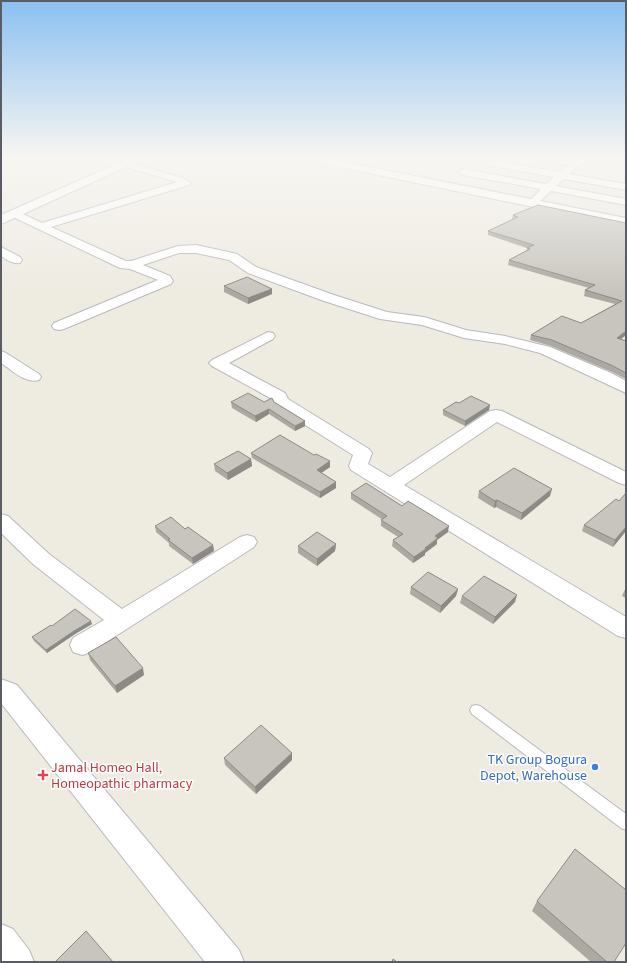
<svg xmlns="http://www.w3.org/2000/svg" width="627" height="963" font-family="'Source Sans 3',sans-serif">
  <rect width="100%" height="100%" fill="#eeebe1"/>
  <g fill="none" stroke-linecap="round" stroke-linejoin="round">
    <!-- lane casing -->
    <g stroke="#b7b9bf" stroke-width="2">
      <path id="lane" d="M476,705L480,706L626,814V830L621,828L472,714L470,710L472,706Z"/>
    </g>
    <!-- street casing -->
    <g stroke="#b7b9bf" stroke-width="2">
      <path id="street" d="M531,157H550L574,161L579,157H589L569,174L626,184V190L564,179L556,186L626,199V205L551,191L536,205L532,206L527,203L541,189L463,175L458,172L463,169L546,184L554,177L491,166L486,163L491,160L560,172L569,165L535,160Z
        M125,161L183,178L191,183L189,185L51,227L126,261H131L178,246L196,245L233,253L237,254L256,267L334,295L387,312L424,317L466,330L505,336L550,347L611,373L626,381V393L540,353L505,344L464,338L422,325L380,319L324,301L248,273L229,260L196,253H179L143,265L170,276L173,281L171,284L64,329L59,330L54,329L52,326L54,323L158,280L130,269L120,268L11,216L10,214L15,211L19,212L42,223L177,182L122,166L120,164Z
        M1,247L20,257L22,260L20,263C13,264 7,260 1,256Z
        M268,332L273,333L275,336L273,339L229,363L285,393L288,399L369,449L372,453L368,464L390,477L490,411L496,410L502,411L626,472V485L619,483L497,422L404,485L626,617V638L618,636L351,470L349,466L353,455L275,406L272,399L212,366L209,363L212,360Z
        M1,351L6,353L39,374L41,377L39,380C25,384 12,370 1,363Z
        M1,514L8,516L49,554L122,609L240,537L247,535L254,537L257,542L254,547L91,652L82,655L73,652L70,645L73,638L104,620L33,564L1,533Z
        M1,679L17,685L239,950L244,962H205L1,703Z
        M1,924L13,929L29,950L34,962H1Z"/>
    </g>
    <!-- secondary casing -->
    <g stroke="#b7bac1" stroke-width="2">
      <path id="secondary" d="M132,157H145L144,159L1,224V215Z
        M300,157H320L626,218V226L305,160Z"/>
    </g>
    <!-- lane -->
    <use href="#lane" fill="#fff" fill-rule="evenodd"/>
    <!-- street -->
    <use href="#street" fill="#fff" fill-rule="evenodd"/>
    <!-- secondary -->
    <use href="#secondary" fill="#fff" fill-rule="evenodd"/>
  </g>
  <!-- wall -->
  <path fill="#aca9a3" d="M513,215L626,223V335L621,339L626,341V379L612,372L551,346L530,340L531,335L581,323L615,304L584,296L585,290L589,288L508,265L509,260L527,250V248L488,235V231L512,219Z
    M224,286L272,289V294L248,304L224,292Z
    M231,402H274L305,421V426L295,431L269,414L256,422L232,408Z
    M443,410H489L465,426L443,415Z
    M251,453L314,455L330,461V467L321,473L336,482V488L320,498L252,458Z
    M251,459L252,466L228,480L215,471L214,464Z
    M479,491L550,496L521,520L496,507L494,508L478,498Z
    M351,493L402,506L448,532L437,540V544L425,553V555L413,563L392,546L393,540L398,537L381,526V520H383L351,499Z
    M584,525L626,531L613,547L582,531Z
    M155,526L185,529L213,545L214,551L193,564L169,546V543L156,532Z
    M336,544L335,551L317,566L298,553V546Z
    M411,587L458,589L456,596L440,613L410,594Z
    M626,587V598L622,596Z
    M462,596L515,602L493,624L460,603Z
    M92,624L75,634L47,653L34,641L32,637L52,626Z
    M88,653L144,675L117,693L90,660Z
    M292,753V760L256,794L225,765L224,758Z
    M537,901L614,962H591L532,911Z"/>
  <!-- shaded-wall -->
  <path fill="#8c8a85" d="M272,289V294L248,304V298Z
    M626,331V335L616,343L617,338Z
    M490,405L489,410L465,426V421Z
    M269,409V414L256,422L255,416Z
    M305,421V426L295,431V426Z
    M251,459L252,466L228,480L227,473Z
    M330,461V467L317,476V470Z
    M336,482V488L320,498V492Z
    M552,489L550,496L521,520L522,513Z
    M497,500L496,507L494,508L495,501Z
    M449,526L448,532L437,540V544L425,553V555L413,563L414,557L425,548L435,536Z
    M626,527V531L613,547L615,540Z
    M336,544L335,551L317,566V559Z
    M213,545L214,551L193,564L192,558Z
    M458,589L456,596L440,613L441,606Z
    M517,595L515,602L493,624L495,617Z
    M91,621L92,624L75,634L47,653L46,650L74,631Z
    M143,668L144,675L117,693L115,686Z
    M292,753V760L256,794L255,787Z"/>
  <!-- building -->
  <path fill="#c8c5be" stroke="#8c8a85" d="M538,205L626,223V331L617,338L626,341V373L613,366L552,340L531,335L562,316L581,323L622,301L585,290L595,285L509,260L530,249L527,248L534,245L488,231L518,217L513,215Z
    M247,277L272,289L248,298L224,286Z
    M248,393L264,402L272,398L274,402L305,421L295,426L269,409L255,416L231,402Z
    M471,396L490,405L465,421L443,410L456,402L459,403Z
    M280,435L314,455L316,454L330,461L317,470L336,482L320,492L251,453Z
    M238,451L251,459L227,473L214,464Z
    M514,468L552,489L522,513L497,500L495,501L479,491Z
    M366,483L402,506L408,501L449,526L435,536L438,538L425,548L426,549L414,557L393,540L403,534L381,520L387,516L351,493Z
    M626,493V527L615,540L584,525L616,499L619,501Z
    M171,517L185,529L188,527L213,545L192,558L168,540L170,539L155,526Z
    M317,532L336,544L317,559L298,546Z
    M428,572L458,589L441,606L411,587Z
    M484,576L517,595L495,617L462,596Z
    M75,609L91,621L74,631L46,650L32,637L51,625L52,626Z
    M116,637L143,668L115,686L88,653Z
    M261,725L292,753L255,787L224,758Z
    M575,849L626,890V943L614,962H607L537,901Z
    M86,931L113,962H55Z
    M393,959L397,962H392Z"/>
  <!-- sky -->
  <linearGradient id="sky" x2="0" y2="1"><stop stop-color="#8bc0f1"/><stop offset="0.54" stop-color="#f7f6f2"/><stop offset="1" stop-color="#f7f6f2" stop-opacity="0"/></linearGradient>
  <rect width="627" height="292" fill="url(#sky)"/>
  <!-- markers -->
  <circle fill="#3f7fe0" stroke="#fff" stroke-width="1.5" cx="595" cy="767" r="4"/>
  <path fill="#e0444e" stroke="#fff" stroke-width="1.5" d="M41 769h4v4h4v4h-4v4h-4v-4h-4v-4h4z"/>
  <g text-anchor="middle" stroke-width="3" stroke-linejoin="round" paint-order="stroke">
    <!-- near-shop labels -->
    <g font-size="14" fill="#366cbe" stroke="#fff" text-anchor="end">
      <text x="587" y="764">TK Group Bogura<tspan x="587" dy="16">Depot, Warehouse</tspan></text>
    </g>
    <!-- near-health labels -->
    <g font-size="14" fill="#be3a42" stroke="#fff" text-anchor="start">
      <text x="51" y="772">Jamal Homeo Hall,<tspan x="51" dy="16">Homeopathic pharmacy</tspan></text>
    </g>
  </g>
  <!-- border -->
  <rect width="627" height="963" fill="none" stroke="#5a5d63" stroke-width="4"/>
</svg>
